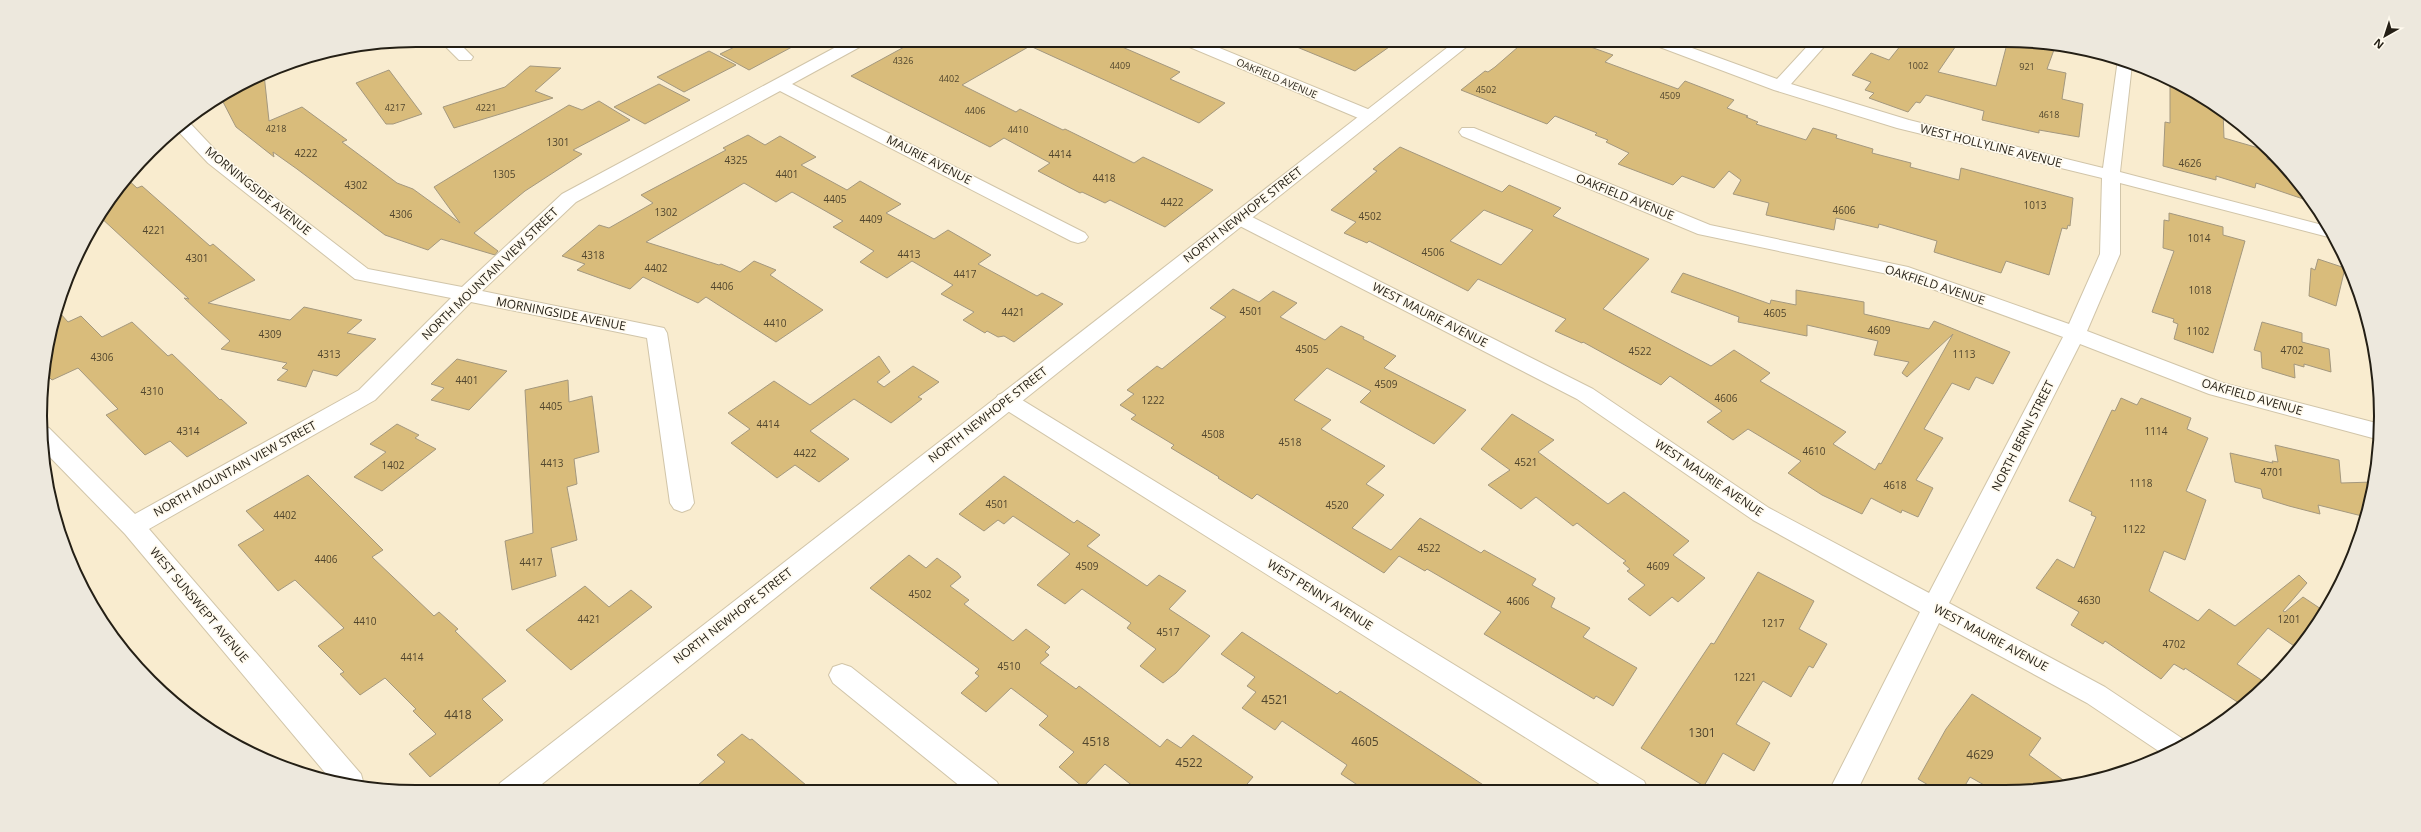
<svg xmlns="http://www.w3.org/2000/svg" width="2421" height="832" font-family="'Open Sans',sans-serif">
  <rect width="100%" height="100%" fill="#f9eccf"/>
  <!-- building -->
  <path fill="#d9bc7b" stroke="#a4987e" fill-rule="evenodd" d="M749,40H805L749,70L720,54Z
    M917,40H1106L1180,72L1170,79L1225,103L1199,123L1030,46L962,85L1016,112L1020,109L1063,130L1065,129L1134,163L1143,157L1213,190L1165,227L1110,200L1105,203L1082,192L1080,193L1038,171L1050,163L1004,138L990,147L851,76Z
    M1280,40H1399L1355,71Z
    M1526,40H1542L1558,46L1565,40H1571L1613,55L1605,62L1678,89L1685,81L1734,100L1727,108L1748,116L1746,117L1758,122L1756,124L1806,140L1813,128L1837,135L1836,138L1873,149L1872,153L1911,163L1910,167L1959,180L1961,168L2073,198L2070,226L2068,225L2067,229L2062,228L2049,275L2006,261L2001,273L1934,252L1937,241L1879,224L1878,228L1836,218L1834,230L1766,215L1769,203L1733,194L1741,180L1729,171L1714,188L1682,176L1673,185L1618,164L1629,153L1606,142L1608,140L1595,135L1597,133L1555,116L1547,124L1461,90L1485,71L1488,72L1495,67Z
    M1910,40H1960L1938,72L1996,86L2008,40L2055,47L2047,69L2066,73L2062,99L2083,104L2079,137L2039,130V133L1982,120L1984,111L1926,95L1920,103L1916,102L1908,112L1869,98L1874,93L1865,90L1871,82L1852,75L1871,53L1889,60L1901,45L1906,46Z
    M709,51L736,65L684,92L657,77Z
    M530,66L561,68L535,91L553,98L454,128L443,107L505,87Z
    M389,70L422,114L393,124H386L356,83Z
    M264,74L269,121L302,107L347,140L342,142L397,183L413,189L460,223L434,187L569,105L582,110L599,101L630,120L573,150L582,154L525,191L474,233L498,251L495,255L441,239L428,250L385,235L297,169L273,152L274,157L236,127L222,100Z
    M659,84L690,100L645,124L614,107Z
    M2170,84L2185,87L2223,111L2224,138L2269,151L2267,159L2283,164L2288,168L2312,202L2256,183L2255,188L2216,176V180L2163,166L2165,122L2170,123Z
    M748,135L765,145L780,136L816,157L801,165L847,190L860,181L901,204L886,213L934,239L948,230L991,255L978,264L1037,296L1042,293L1063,304L1014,342L1004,336L998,337L987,331L985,333L963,320L974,312L941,294L953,285L912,261L887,278L860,262L874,251L833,227L843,221L792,192L776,202L744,183L646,242L719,265L721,264L740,272L754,261L776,270L770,275L823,310L776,342L706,297L698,303L643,277L630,289L577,270L585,264L562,256L599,225L609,228L653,203L641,195L726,150L723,148Z
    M1400,147L1502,192L1509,185L1561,208L1553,216L1649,259L1603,309L1711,366L1734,350L1770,373L1760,381L1846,432L1833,444L1875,470L1879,463L1881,464L1953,334L1907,377L1902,373L1909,362L1874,355L1878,341L1807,325V336L1738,322L1739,317L1671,292L1683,273L1770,304L1771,300L1796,305V290L1864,302V314L1929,329L1934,321L2010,352L1993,384L1976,377L1969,390L1952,383L1924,429L1943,438L1916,480L1933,488L1918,517L1902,510L1901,513L1871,498L1862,514L1822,495L1788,473L1801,461L1748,429L1733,440L1707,422L1722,411L1670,376L1661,385L1583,342L1582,343L1555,331L1566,319L1478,279L1468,291L1369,241L1367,243L1344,233L1356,222L1331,210L1377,171L1373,169ZM1484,210L1533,230L1501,265L1450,241Z
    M126,178L137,188L142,186L210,246L213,244L255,280L208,303L290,320L304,307L362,320L347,333L376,339L337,376L313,370L306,387L277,380L288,370L282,368L287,363L221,349L230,341L184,298L189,299L99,216L118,187Z
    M2169,213L2223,227V235L2245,241L2213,353L2174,339L2178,324L2173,322L2174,319L2152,312L2174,251L2163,248L2164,220L2169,221Z
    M2318,259L2345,268L2336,306L2309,296L2311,268L2315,270Z
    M1233,289L1259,302L1273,291L1297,303L1280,317L1325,340L1341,326L1364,337L1363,339L1396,356L1384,368L1466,410L1434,444L1360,402L1371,391L1327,368L1294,400L1331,420L1321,429L1385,466L1366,484L1384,495L1352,528L1391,550L1420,518L1481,553L1484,550L1536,579L1532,585L1555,598L1551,607L1590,628L1583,637L1637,668L1613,706L1596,696L1594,699L1484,634L1501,612L1427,569L1425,571L1399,556L1384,573L1257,494L1252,499L1218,478L1219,477L1171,448L1174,445L1131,419L1136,415L1120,405L1134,394L1127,390L1157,366L1162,369L1226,317L1210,308Z
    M60,313L68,322L81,316L102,337L132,322L168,356L172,354L220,400L221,399L247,423L187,457L170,441L145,455L106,415L118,409L78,368L52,380L43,371Z
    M2262,322L2302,333V342L2329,349L2331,372L2304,364V367L2294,364L2295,378L2262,368L2261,352L2254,350Z
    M879,356L890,372L877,382L884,387L913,366L939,382L918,397L922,399L891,423L854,399L810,431L849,459L819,482L795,465L777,478L731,443L750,429L728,413L774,381L810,405Z
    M457,359L507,371L469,410L431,400L444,388L431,384Z
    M568,380L569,402L592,396L599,452L574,459L577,484L567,487L577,540L551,548L556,576L512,590L505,541L533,533L525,390Z
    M2121,398L2137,405L2141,398L2191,418L2187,429L2208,438L2186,491L2206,500L2185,560L2164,551L2149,591L2198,621L2209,609L2235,626L2299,575L2307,583L2283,611L2285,612L2303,597L2324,611L2318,625L2297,648L2268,628L2237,664L2266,683L2253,699L2242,705L2185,668L2184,670L2174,664L2161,679L2105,641L2103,644L2071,625L2079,612L2036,588L2057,559L2074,568L2096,517L2091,515L2092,512L2069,501L2112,410L2115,411Z
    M1512,414L1554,440L1538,452L1608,504L1624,492L1689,541L1673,555L1705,578L1678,602L1672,597L1650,616L1628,599L1645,585L1627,571L1630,569L1623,563L1626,561L1619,556L1577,523L1573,526L1536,497L1521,509L1488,485L1510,470L1481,449Z
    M397,424L419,435L415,438L436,449L382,491L354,477L386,452L370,444Z
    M2275,445L2339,460L2341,483L2373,482L2366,517L2318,505L2320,514L2289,506L2263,498L2261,489L2235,482L2230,453L2273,463L2272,461L2278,462Z
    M308,475L383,550L372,557L434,616L439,612L458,629L455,631L506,681L482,699L503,720L430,777L409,754L436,734L413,711L416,709L385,678L360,695L340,674L344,672L318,646L344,628L295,580L278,591L238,545L264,530L246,511Z
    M1004,476L1074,523L1077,520L1100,535L1087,546L1147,586L1159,575L1186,591L1169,609L1210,636L1176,673L1163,683L1140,666L1156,649L1127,628L1131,623L1082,589L1065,604L1037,585L1070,554L1013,516L1004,524L998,520L984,531L959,514Z
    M909,555L926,568L937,558L958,573L961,577L950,586L969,600L964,604L1013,641L1026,629L1050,647L1045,652L1049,655L1040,663L1076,689L1079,686L1160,747L1167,739L1181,748L1193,735L1253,777L1242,790L1139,791L1105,764L1083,787L1059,767L1074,752L1039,725L1048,716L1011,688L986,712L961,693L979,676L975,673L979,669L870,588Z
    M1758,572L1814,601L1799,629L1827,644L1813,668L1809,666L1791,697L1763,681L1736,724L1770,743L1754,771L1723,753L1704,786L1641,748L1711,643L1714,644Z
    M585,586L609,607L631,590L652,607L571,670L526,630Z
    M1242,632L1337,694L1340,691L1491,790H1365L1341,774L1347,765L1282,721L1275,730L1242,708L1256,692L1247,686L1255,677L1221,654Z
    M1972,694L2041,738L2029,755L2070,785L2054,789H1991L1970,777L1963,789H1935L1918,779L1946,729Z
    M742,734L750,740L752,739L813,791H691L725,762L717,755Z"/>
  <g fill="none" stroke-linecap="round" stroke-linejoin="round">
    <!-- street casing -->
    <g stroke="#d1c5a9" stroke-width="2">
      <path id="street" d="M439,40H456L473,57L471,60H459Z
        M849,40H869L867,43L792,84L1085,233L1088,237L1085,241L1078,243L1071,241L780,91L576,202L482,291L664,328L667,333L694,503L690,509L682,512L674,509L670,503L647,338L471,302L375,400L149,529L361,774L364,785L332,781L125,534L42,449L41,426L49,428L135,514L359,390L451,298L355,279L208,163L176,129L188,121L220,155L368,269L462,287L562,194Z
        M1178,40H1200L1375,112L1378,116L1375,120H1363L1180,43Z
        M1647,40H1670L1777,79L1813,40H1830L1791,84L1909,120L2103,168L2118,59L2132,64L2120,172L2330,227L2336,239L2120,183V254L2087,331L2223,383L2380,424V440L2209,394L2080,344L1949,603L2105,687L2186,741L2163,754L2087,703L1939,623L1858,789H1830L1920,612L1753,520L1577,399L1232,222L1230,218L1232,214L1239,212L1246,214L1593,389L1769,508L1929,593L2063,337L1897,276L1698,234L1462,136L1459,132L1462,128H1474L1710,225L1908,267L2069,324L2100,254L2102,178L1897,128L1774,90L1649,43Z
        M1006,392L1014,395L1644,781L1648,790H1609L998,405L995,400L998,395Z
        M842,664L851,667L997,782L1001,791H966L833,683L829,675L833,667Z"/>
    </g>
    <!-- secondary casing -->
    <g stroke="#d1c5a9" stroke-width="2">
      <path id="secondary" d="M1457,40H1475L532,792H496L500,783Z"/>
    </g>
    <!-- street -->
    <use href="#street" fill="#fff" fill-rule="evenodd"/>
    <!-- secondary -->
    <use href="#secondary" fill="#fff" fill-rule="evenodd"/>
  </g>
  <g text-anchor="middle" stroke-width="3.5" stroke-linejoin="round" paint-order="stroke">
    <!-- far-number labels -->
    <g font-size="9" fill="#51462e">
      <text x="903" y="64">4326</text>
      <text x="1120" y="69">4409</text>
      <text x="1918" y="69">1002</text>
      <text x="2027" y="70">921</text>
      <text x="949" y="82">4402</text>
      <text x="1486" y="93">4502</text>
      <text x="1670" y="99">4509</text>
      <text x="395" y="111">4217</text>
      <text x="486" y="111">4221</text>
      <text x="975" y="114">4406</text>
      <text x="2049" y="118">4618</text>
      <text x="276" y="132">4218</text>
      <text x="1018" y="133">4410</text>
    </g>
    <!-- far-street labels -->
    <g font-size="10" fill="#241f15" stroke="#fffaee">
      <text transform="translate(1277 78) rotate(23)" y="4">OAKFIELD AVENUE</text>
    </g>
    <!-- number labels -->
    <g font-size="10" fill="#51462e">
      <text x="558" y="146">1301</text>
      <text x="306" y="157">4222</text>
      <text x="1060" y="158">4414</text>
      <text x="736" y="164">4325</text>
      <text x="2190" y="167">4626</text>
      <text x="504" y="178">1305</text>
      <text x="787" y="178">4401</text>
      <text x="1104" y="182">4418</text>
      <text x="356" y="189">4302</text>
      <text x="835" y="203">4405</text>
      <text x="1172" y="206">4422</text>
      <text x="2035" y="209">1013</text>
      <text x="1844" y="214">4606</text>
      <text x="666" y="216">1302</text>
      <text x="401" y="218">4306</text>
      <text x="1370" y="220">4502</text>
      <text x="871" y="223">4409</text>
      <text x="154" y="234">4221</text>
      <text x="2199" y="242">1014</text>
      <text x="1433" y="256">4506</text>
      <text x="909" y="258">4413</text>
      <text x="593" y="259">4318</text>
      <text x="197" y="262">4301</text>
      <text x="656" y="272">4402</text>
      <text x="965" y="278">4417</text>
      <text x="722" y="290">4406</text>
      <text x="2200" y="294">1018</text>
      <text x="1251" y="315">4501</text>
      <text x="1013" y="316">4421</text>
      <text x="1775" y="317">4605</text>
      <text x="775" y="327">4410</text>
      <text x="1879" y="334">4609</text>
      <text x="2198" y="335">1102</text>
      <text x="270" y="338">4309</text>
      <text x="1307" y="353">4505</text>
      <text x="2292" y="354">4702</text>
      <text x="1640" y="355">4522</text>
      <text x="329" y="358">4313</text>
      <text x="1964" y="358">1113</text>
      <text x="102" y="361">4306</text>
      <text x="467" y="384">4401</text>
      <text x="1386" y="388">4509</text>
      <text x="152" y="395">4310</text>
      <text x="1726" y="402">4606</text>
      <text x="1153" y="404">1222</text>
      <text x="551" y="410">4405</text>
      <text x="768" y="428">4414</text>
      <text x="188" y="435">4314</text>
      <text x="2156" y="435">1114</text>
      <text x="1213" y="438">4508</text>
      <text x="1290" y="446">4518</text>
      <text x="1814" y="455">4610</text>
      <text x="805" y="457">4422</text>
      <text x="1526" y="466">4521</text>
      <text x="552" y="467">4413</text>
      <text x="393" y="469">1402</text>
      <text x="2272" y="476">4701</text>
      <text x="2141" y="487">1118</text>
      <text x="1895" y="489">4618</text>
      <text x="997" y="508">4501</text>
      <text x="1337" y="509">4520</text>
      <text x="285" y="519">4402</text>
      <text x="2134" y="533">1122</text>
      <text x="1429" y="552">4522</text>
      <text x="326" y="563">4406</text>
      <text x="531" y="566">4417</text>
      <text x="1087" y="570">4509</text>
      <text x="1658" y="570">4609</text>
      <text x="920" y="598">4502</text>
      <text x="2089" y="604">4630</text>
      <text x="1518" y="605">4606</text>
      <text x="589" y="623">4421</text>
      <text x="2289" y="623">1201</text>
      <text x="365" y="625">4410</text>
      <text x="1773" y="627">1217</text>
      <text x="1168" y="636">4517</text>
      <text x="2174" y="648">4702</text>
      <text x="412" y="661">4414</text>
      <text x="1009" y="670">4510</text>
      <text x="1745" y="681">1221</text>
    </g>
    <!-- street labels -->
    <g font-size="12" fill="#241f15" stroke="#fffaee">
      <text transform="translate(1991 146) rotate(14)" y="4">WEST HOLLYLINE AVENUE</text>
      <text transform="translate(929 160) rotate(27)" y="4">MAURIE AVENUE</text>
      <text transform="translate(258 191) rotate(39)" y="4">MORNINGSIDE AVENUE</text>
      <text transform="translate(1625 197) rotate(22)" y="4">OAKFIELD AVENUE</text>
      <text transform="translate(1243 215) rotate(-38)" y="4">NORTH NEWHOPE STREET</text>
      <text transform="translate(490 274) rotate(-44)" y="4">NORTH MOUNTAIN VIEW STREET</text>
      <text transform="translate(1935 285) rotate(18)" y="4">OAKFIELD AVENUE</text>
      <text transform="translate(561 314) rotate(11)" y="4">MORNINGSIDE AVENUE</text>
      <text transform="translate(1430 315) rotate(27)" y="4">WEST MAURIE AVENUE</text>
      <text transform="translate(2252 397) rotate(16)" y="4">OAKFIELD AVENUE</text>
      <text transform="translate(988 415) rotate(-38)" y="4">NORTH NEWHOPE STREET</text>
      <text transform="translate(2023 436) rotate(-63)" y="4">NORTH BERNI STREET</text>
      <text transform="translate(235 469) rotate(-29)" y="4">NORTH MOUNTAIN VIEW STREET</text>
      <text transform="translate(1709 478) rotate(34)" y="4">WEST MAURIE AVENUE</text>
      <text transform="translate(1320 595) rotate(32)" y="4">WEST PENNY AVENUE</text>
      <text transform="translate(199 605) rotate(50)" y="4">WEST SUNSWEPT AVENUE</text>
      <text transform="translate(733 616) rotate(-38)" y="4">NORTH NEWHOPE STREET</text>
      <text transform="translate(1991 638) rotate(28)" y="4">WEST MAURIE AVENUE</text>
    </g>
    <!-- near-number labels -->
    <g font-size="12" fill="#51462e">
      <text x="1275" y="704">4521</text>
      <text x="458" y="719">4418</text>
      <text x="1702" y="737">1301</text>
      <text x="1096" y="746">4518</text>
      <text x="1365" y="746">4605</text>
      <text x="1980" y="759">4629</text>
      <text x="1189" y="767">4522</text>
    </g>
  </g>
  <!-- crop -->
  <path d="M0 0H2421V832H0ZM416 47H2005A369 369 0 0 1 2374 416V416A369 369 0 0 1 2005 785H416A369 369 0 0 1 47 416V416A369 369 0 0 1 416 47Z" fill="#ede8dd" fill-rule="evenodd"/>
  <path fill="none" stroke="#241f15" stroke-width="2" d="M416 47H2005A369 369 0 0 1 2374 416V416A369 369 0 0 1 2005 785H416A369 369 0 0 1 47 416V416A369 369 0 0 1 416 47Z"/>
  <!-- north arrow -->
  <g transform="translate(2385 36) rotate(219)" stroke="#fffaee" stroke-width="3" paint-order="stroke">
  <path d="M0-3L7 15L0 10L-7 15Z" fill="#241f15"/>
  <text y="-6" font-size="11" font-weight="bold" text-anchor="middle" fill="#241f15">N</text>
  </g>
</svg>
